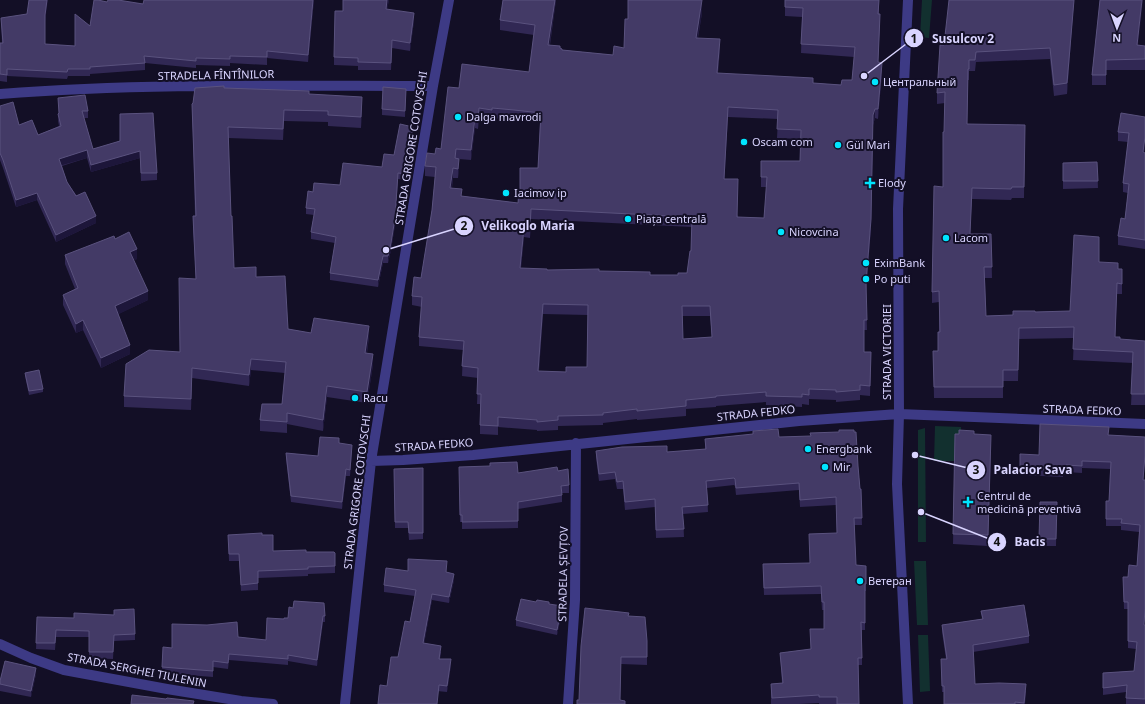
<svg xmlns="http://www.w3.org/2000/svg" width="1145" height="704" font-family="'Noto Sans',sans-serif">
  <rect width="100%" height="100%" fill="#130f26"/>
  <!-- green -->
  <path fill="#12302f" d="M922,0H932L929,38L920,37Z
    M935,426L961,427V440L955,461H934Z
    M925,428L926,542H918V430Z
    M914,561H926L928,625H917Z
    M918,635H928L930,691L920,692Z"/>
  <g fill="none" stroke-linecap="round" stroke-linejoin="round">
    <!-- minor -->
    <path stroke="#3d3a85" stroke-width="10" d="M0,94C144,83 289,86 433,86
      M371,461L403,460L473,455L799,421L899,414L1145,424
      M0,644L31,658L64,670L167,689L241,701L273,704
      M345,704L371,461L433,86L449,0
      M568,704L575,600L576,443
      M908,704L897,484L899,414L898,209L908,0"/>
  </g>
  <!-- wall -->
  <path fill="#312854" fill-rule="evenodd" d="M314,0L308,62L267,58V65L230,63V66L196,65V68L145,63V70L90,74V76H68L67,79L7,76V82L0,81V43H2L1,18L45,22V44L75,46L107,2L143,4Z
    M343,0H389L387,9L414,21L410,51L392,48L391,70H358V66L334,65V57L343,11Z
    M503,0H556L550,45L560,48L562,50L613,55L624,48L628,19L702,13L698,38L720,49L718,73L813,83L841,85L852,80L854,57L801,53L802,17L785,16V7L879,0V14L880,24L878,62L882,72L878,119L875,118L873,125L871,228L866,292L867,330H864V352H871L870,396L860,395V400L836,402V400L809,399V405L802,404V407L766,405V402L716,406V407L686,409V416L637,420V419L603,423V425L558,426V430L537,431V430L498,427V435L480,434V404H477L478,378L462,376L463,350L419,346V337L422,307L412,305V296L421,278L432,210L435,177L425,176V166L441,149L459,88L529,72L534,35L500,30V20ZM728,117L778,119L777,138L801,139L800,161L761,177V187H767L764,218L738,217L724,179ZM479,118L492,120V118L514,120L540,123L538,168L520,191L518,203L462,196L452,188L453,178H458L459,168V159L471,160L475,128L478,129ZM531,219L692,227L691,251L687,273L678,275H650L599,271L547,270L521,268L524,237L530,238ZM543,314L588,315L587,367L566,372L539,371ZM682,316H710L712,337L683,339Z
    M1074,0L1067,94L1054,96L1050,59L976,62L975,71H969V80H968L967,124L1025,125L1024,198H1012L1011,200L972,199L970,234H991L992,278H985L986,316L1013,315L1035,312L1070,311L1099,262L1118,269L1122,280V294H1117L1115,337L1120,339L1145,341V405H1131L1133,363L1073,360L1074,338L1019,339L1018,381H1003V398H934L933,351H938L939,332V302L932,303V292L943,187L945,103L937,104V93L944,45Z
    M1100,0L1138,45L1145,46V70H1106V85H1092V75Z
    M224,88L309,94L362,108L361,128L328,126V122L284,121L283,140L228,138L231,216L234,268L256,277L288,329L311,333L369,337L367,353L373,365L367,403L327,397L323,431L287,424V433L260,431V420L282,404L285,373L251,370L249,386L192,378L191,410L124,407V396L180,352L196,279L193,227V216H195L192,104Z
    M406,89L405,117L382,115V109Z
    M58,98L88,111V118H84L93,149L120,141V114L157,173V180L141,181L140,158L91,172L87,158L62,166L67,182L96,223L56,242L37,200L16,207L3,168L0,160V106L19,125L38,135L59,126L58,121L59,113Z
    M1145,117V146L1144,152L1145,153V249L1118,245V236L1125,219L1128,193L1123,192V183L1128,142L1118,141V132Z
    M413,134L410,153L414,160L412,175L407,174L406,180L398,179L395,225L391,250L388,263H383L378,287L330,280V273L335,243L311,239V232L314,215L306,214V208L313,192L340,185L382,167L394,155Z
    M1097,162L1098,188L1063,189V163Z
    M115,239L137,259L133,260L148,300L118,314L130,354L101,368L83,330L76,333L63,305V295L75,289L65,264V255Z
    M25,373L43,389V392L29,395L25,376Z
    M955,434H974L991,445L988,546L953,544Z
    M1109,435L1145,437V462L1143,480H1145V615L1144,625H1145V704H1126V692L1103,695V673L1134,671L1136,649L1128,648V609H1124L1123,577H1128L1137,566L1139,532L1121,530V526H1106V501H1109L1110,469L1082,468V473L1066,472V475H1063V477L1020,475V468Z
    M779,437L858,466L860,489H861L862,525H854L856,565L866,584V591H865V630H862V665H858L859,704H819V703L799,704H771V684L782,683L780,653L811,649L824,629V610H822L821,594L764,595L763,572L810,563L837,533L836,505L800,507L799,490L736,495L735,486L734,485L707,488L708,512L683,514L684,537L656,538L655,507L625,510L623,489H617L615,479L599,481L596,458V451L667,452L705,449V439Z
    M339,443L352,451L350,476H346L342,509L291,502L286,459V453L318,456Z
    M459,467L518,473L558,471L569,485V493H562V502L518,509V528L462,529V522H460Z
    M423,468V539L409,540L408,528H395L394,469Z
    M1040,502H1057L1056,546H1039Z
    M228,535H262L273,551L335,553V573L308,574V576L258,578V590L241,591L239,561H229Z
    M408,571L447,572L454,580L449,603L432,600L424,644L441,652L440,659L451,665L447,692L387,686L398,657L410,622L415,596L384,592V585Z
    M536,602L549,604L562,612L557,635L516,626V620Z
    M981,611L1029,636V643L973,652L975,684L1026,691L1025,704H944V692H942L941,659H946L942,632V625L982,619Z
    M325,616V622H323L317,666L288,661V665L229,660L228,669L213,667V677L162,673V667L172,648L238,637L266,640L284,619Z
    M629,616L647,641V665L621,664L620,700H579Z
    M37,617L135,634V640L114,641L113,659L89,658V637H56L55,650L36,649Z
    M36,674L31,697L0,691V684Z"/>
  <!-- shaded-wall -->
  <path fill="#1d163a" d="M47,0H48L45,22V15Z
    M313,0H314L308,62V55Z
    M387,0H389L386,17V9Z
    M555,0H556L548,55V45Z
    M702,0V13L696,47V38Z
    M1074,0L1067,94V83Z
    M1142,0H1143L1137,55V45Z
    M414,13V21L410,51V43Z
    M720,39V49L717,83V73Z
    M882,63V72L878,119V109Z
    M362,97V108L361,128V117Z
    M728,107V117L724,189V179Z
    M479,108V118L478,129V119Z
    M875,109V118L873,125L871,228L866,293L873,115Z
    M475,118V128L471,160V150Z
    M413,127V134L409,159V153Z
    M1145,137V146L1143,161V152Z
    M87,150V158L59,166V159Z
    M140,151V158L91,172V165Z
    M414,154V160L412,175V168Z
    M459,159V168L458,178V169Z
    M453,168V178L450,198V188Z
    M398,173L395,225L391,250L388,263V256Z
    M37,193V200L16,207V200Z
    M531,209V219L530,238V228Z
    M96,216V223L56,242V235Z
    M524,228V237L520,278V268Z
    M137,249V259L130,262V252Z
    M383,256V263L378,287V280Z
    M1117,283V294L1115,348V337Z
    M148,291V300L115,316V306Z
    M543,304V314L538,381V371Z
    M83,320V330L76,333V324Z
    M369,326V337L365,364V353Z
    M130,345V354L101,368V358Z
    M373,354V365L367,403V392Z
    M251,359V370L249,386V375Z
    M192,368V378L191,410V399Z
    M327,386V397L323,431V420Z
    M352,445V451L350,476V470Z
    M1145,455V462L1143,487V480Z
    M346,469V476L342,509V502Z
    M454,574V580L449,603V597Z
    M432,594V600L423,650V643Z
    M562,606V612L557,635V630Z
    M323,616V622L317,666V660Z
    M451,659V665L447,692V686Z
    M36,668V674L31,697V691Z"/>
  <!-- building -->
  <path fill="#433a66" stroke="#5a527e" fill-rule="evenodd" d="M29,0H47L45,15V44L75,46V14L90,26L94,0H98L107,2L108,0H118L143,4L144,0H313L308,55L267,51V57L230,56V59L196,58V61L144,56L145,63L90,67V69H68L67,72L7,69V75L0,74V43H3L1,18L27,14Z
    M343,0H387L386,9L414,13L410,43L392,40L391,63L358,62V58L334,57L335,11H343Z
    M503,0H555L548,45L560,46V48L562,49V50L613,55L614,46L624,48L625,19H628V0H702L696,38L720,39L717,73L813,78V83L841,85L842,80H852L855,47L801,44L803,8L785,7V0H879L878,14H880L878,62L882,63L878,109H875L873,115L871,219L866,283L867,320H864V352H871L870,386L860,385V390L836,392V390L809,389V395L802,394V397L766,396V392L716,396V397L686,400V406L637,411V409L603,413V415L558,416V420L537,422V420L498,417V426L480,425L481,394H477L478,368L462,366L464,341L419,337L422,297L412,296L414,277L421,278L432,210L436,167L425,166L427,153L435,154L436,148L441,149L448,87L459,88L462,64L529,72L535,25L500,20ZM728,107L778,110L777,129L801,130L800,161H761V177H767L764,218L737,217L738,179H724ZM479,108L492,110V108L514,110L541,113L538,168H520V191H519L518,203L461,196L462,189L450,188L453,168L458,169L459,159L455,158L456,149L471,150L475,118L478,119ZM531,209L692,217L691,251H690L687,273H678V275H650V272L599,271V269L547,270V269L520,268L524,228H530ZM543,304L588,305L587,367H566V372L538,371ZM682,306H710L712,337L683,339Z
    M949,0H1074L1067,83L1054,85L1050,48L976,52L975,60H969V69H968L967,124L1025,125L1024,187H1012L1011,189L972,188L970,234H991L992,267H984L986,316L1013,315V311H1035V312L1070,311L1074,235L1099,237V262L1118,263V269H1122V284L1117,283L1115,337H1120V339L1145,341V394H1131L1133,352L1073,349L1074,327L1019,328L1018,370H1003V387H934L933,351H938V332H940L939,291L932,292L934,186L943,187V132H944L945,92L937,93L940,45H944Z
    M1100,0H1142L1137,45L1145,46V59L1106,60V75H1092Z
    M224,86V88L309,91V94L362,97L361,117L328,115V111L284,110L283,129L228,127L231,216H232L234,268L256,267V277L285,276L288,329L311,333L314,318L369,326L365,353L373,354L367,392L327,386L323,420L287,413V422L260,420L262,404H282L286,362L251,359L249,375L192,368L191,399L124,396L126,364L149,350L180,352L179,278L196,279L193,216H196L192,104L193,103L195,88Z
    M383,87L406,89L405,111L382,109Z
    M85,95L88,111H82L93,149L120,141V114L153,113L157,173H141L140,151L91,165L87,150L59,159L67,182L76,196L85,192L96,216L56,235L37,193L16,200L3,160L0,153V106L13,102L19,125L32,120L38,135L61,126L58,114L59,113L58,98Z
    M1121,113L1145,117V137L1143,152L1145,153V240L1118,236L1121,218L1125,219L1129,184L1123,183L1129,133L1118,132Z
    M400,124L413,127L409,153L414,154L412,168H407L406,174L398,173L395,218L391,243L388,256H383L378,280L330,273L336,237L311,232L315,209L306,208L308,191L313,192L314,183L340,185L343,163L382,167L384,154L394,155Z
    M1097,162L1098,181H1063V163Z
    M129,232L137,249L130,252L148,291L115,306L130,345L101,358L83,320L76,324L63,295L78,288L65,255L114,236L115,239Z
    M39,370L43,389L29,391L25,373Z
    M1040,424L1109,427L1108,435L1145,437V455L1143,480H1145V608L1144,625H1145V699L1126,698L1127,685L1103,688V673L1134,671L1137,642L1128,641V602H1124L1123,577H1128L1129,565L1137,566L1140,525L1121,523L1122,519H1106V501H1109L1111,462L1082,461V466L1066,465V468H1063V470L1020,468V454L1039,455Z
    M778,429L779,437L811,436L810,433L839,432V430H854V432H856L858,466L860,489H861L862,518H854L856,565L866,566V584H865V623L861,622L862,658H858L859,704H837V697H819V695L772,698L771,684L783,683L780,653L811,649L810,629H824V602H822L821,586L764,588L763,564L810,563L809,534L837,533L836,497L800,500L799,483L736,488L735,479L734,478L706,481L708,505L682,507L684,529L656,530L655,499L625,502L623,481L617,482L615,472L599,474L596,451L622,447L667,446V452L706,449L705,439L753,434V431Z
    M959,430L974,431V434L991,435L988,535L953,534L955,434H959Z
    M320,437L339,438V443L352,445L350,470L346,469L342,502L291,496L286,453L318,456Z
    M517,462L518,473L557,467L558,471L568,469L569,485L561,486L562,495L518,502V521L462,522V515H460L459,467L490,466V463Z
    M423,468V533H409L408,522H395L394,469Z
    M1040,502H1057L1056,539H1039Z
    M262,533V535H273V551L306,550V552H334L335,553V566L308,567V569L258,571V583L241,585L239,554H229L228,535Z
    M408,559L447,561L446,572L454,574L449,597L432,594L423,643L441,646L439,659H451L447,686L439,685L437,704H378L380,685L387,686L391,657H398L405,621L410,622L416,590L384,585L386,568L408,571Z
    M521,599L536,602L537,600L549,602V604L562,606L557,630L516,620Z
    M294,601L324,603L325,616H323L317,660L288,655V659L229,654L228,663L213,661V671L162,667L163,647L172,648V624L207,625L237,622L238,637L266,640L267,618L284,619V618H288L289,607L293,608Z
    M1024,605L1029,636L973,645L975,684L999,683L1026,684L1024,703L1015,702V704H944V686H942L941,659H947L942,625L983,619L981,611Z
    M585,608L629,613L628,616L645,617L647,641V657H621L620,700L625,701V704H577V700H579L581,646Z
    M134,609L135,634L114,635L113,652H89V631L56,630L55,643H36L37,617L74,618V613L114,615V610Z
    M5,661L36,668L31,691L0,684V681Z
    M132,695L166,699L167,698L194,701L193,704H131Z"/>
  <!-- markers -->
  <g fill="#00e5ff" stroke="#130f26" stroke-width="1.5">
    <circle cx="875" cy="82" r="4"/>
    <circle cx="458" cy="117" r="4"/>
    <circle cx="744" cy="142" r="4"/>
    <circle cx="838" cy="145" r="4"/>
    <path d="M868 177h4v4h4v4h-4v4h-4v-4h-4v-4h4z"/>
    <circle cx="506" cy="193" r="4"/>
    <circle cx="628" cy="219" r="4"/>
    <circle cx="781" cy="232" r="4"/>
    <circle cx="946" cy="238" r="4"/>
    <circle cx="866" cy="263" r="4"/>
    <circle cx="866" cy="279" r="4"/>
    <circle cx="355" cy="398" r="4"/>
    <circle cx="808" cy="449" r="4"/>
    <circle cx="825" cy="467" r="4"/>
    <path d="M966 496h4v4h4v4h-4v4h-4v-4h-4v-4h4z"/>
    <circle cx="860" cy="581" r="4"/>
  </g>
  <g text-anchor="middle" stroke-width="4" stroke-linejoin="round" paint-order="stroke">
    <!-- street labels -->
    <g font-size="11" fill="#d9d4ff" stroke="#130f26">
      <text transform="translate(216 75) rotate(-1)" y="4">STRADELA FÎNTÎNILOR</text>
      <text transform="translate(411 148) rotate(-81)" y="4">STRADA GRIGORE COTOVSCHI</text>
      <text transform="translate(887 352) rotate(-90)" y="4">STRADA VICTORIEI</text>
      <text transform="translate(1082 410) rotate(2)" y="4">STRADA FEDKO</text>
      <text transform="translate(756 413) rotate(-6)" y="4">STRADA FEDKO</text>
      <text transform="translate(434 445) rotate(-4)" y="4">STRADA FEDKO</text>
      <text transform="translate(357 492) rotate(-83)" y="4">STRADA GRIGORE COTOVSCHI</text>
      <text transform="translate(563 574) rotate(-89)" y="4">STRADELA ȘEVȚOV</text>
      <text transform="translate(137 670) rotate(11)" y="4">STRADA SERGHEI TIULENIN</text>
    </g>
    <!-- poi labels -->
    <g font-size="11" fill="#d9d4ff" stroke="#130f26" text-anchor="start">
      <text x="883" y="86">Центральный</text>
      <text x="466" y="121">Dalga mavrodi</text>
      <text x="752" y="146">Oscam com</text>
      <text x="846" y="149">Gül Mari</text>
      <text x="878" y="187">Elody</text>
      <text x="514" y="197">Iacimov ip</text>
      <text x="636" y="223">Piața centrală</text>
      <text x="789" y="236">Nicovcina</text>
      <text x="954" y="242">Lacom</text>
      <text x="874" y="267">EximBank</text>
      <text x="874" y="283">Po puti</text>
      <text x="363" y="402">Racu</text>
      <text x="816" y="453">Energbank</text>
      <text x="833" y="471">Mir</text>
      <text x="977" y="500">Centrul de<tspan x="977" dy="13">medicină preventivă</tspan></text>
      <text x="868" y="585">Ветеран</text>
    </g>
  </g>
  <!-- callouts -->
  <path fill="none" stroke="#d9d4ff" stroke-width="1.5" d="M864 76L914 38M386 250L464 226M915 455L976 470M921 512L997 542"/>
  <g fill="#d9d4ff" stroke="#130f26" stroke-width="1.5">
    <circle cx="864" cy="76" r="4"/>
    <circle cx="386" cy="250" r="4"/>
    <circle cx="915" cy="455" r="4"/>
    <circle cx="921" cy="512" r="4"/>
    <circle cx="914" cy="38" r="10"/>
    <circle cx="464" cy="226" r="10"/>
    <circle cx="976" cy="470" r="10"/>
    <circle cx="997" cy="542" r="10"/>
  </g>
  <g font-size="12" text-anchor="middle" font-weight="bold" fill="#111">
    <text x="914" y="43">1</text>
    <text x="464" y="230">2</text>
    <text x="976" y="474">3</text>
    <text x="997" y="546">4</text>
  </g>
  <g font-size="12" text-anchor="middle" font-weight="bold" fill="#d9d4ff" stroke="#130f26" stroke-width="4" stroke-linejoin="round" paint-order="stroke">
    <text x="963" y="43">Susulcov 2</text>
    <text x="528" y="230">Velikoglo Maria</text>
    <text x="1033" y="474">Palacior Sava</text>
    <text x="1030" y="546">Bacis</text>
  </g>
  <!-- north arrow -->
  <g transform="translate(1117 28) rotate(181)" stroke="#130f26" stroke-width="3" paint-order="stroke">
  <path d="M0-3L7 15L0 10L-7 15Z" fill="#d9d4ff"/>
  <text y="-6" font-size="11" font-weight="bold" text-anchor="middle" fill="#d9d4ff">N</text>
  </g>
</svg>
